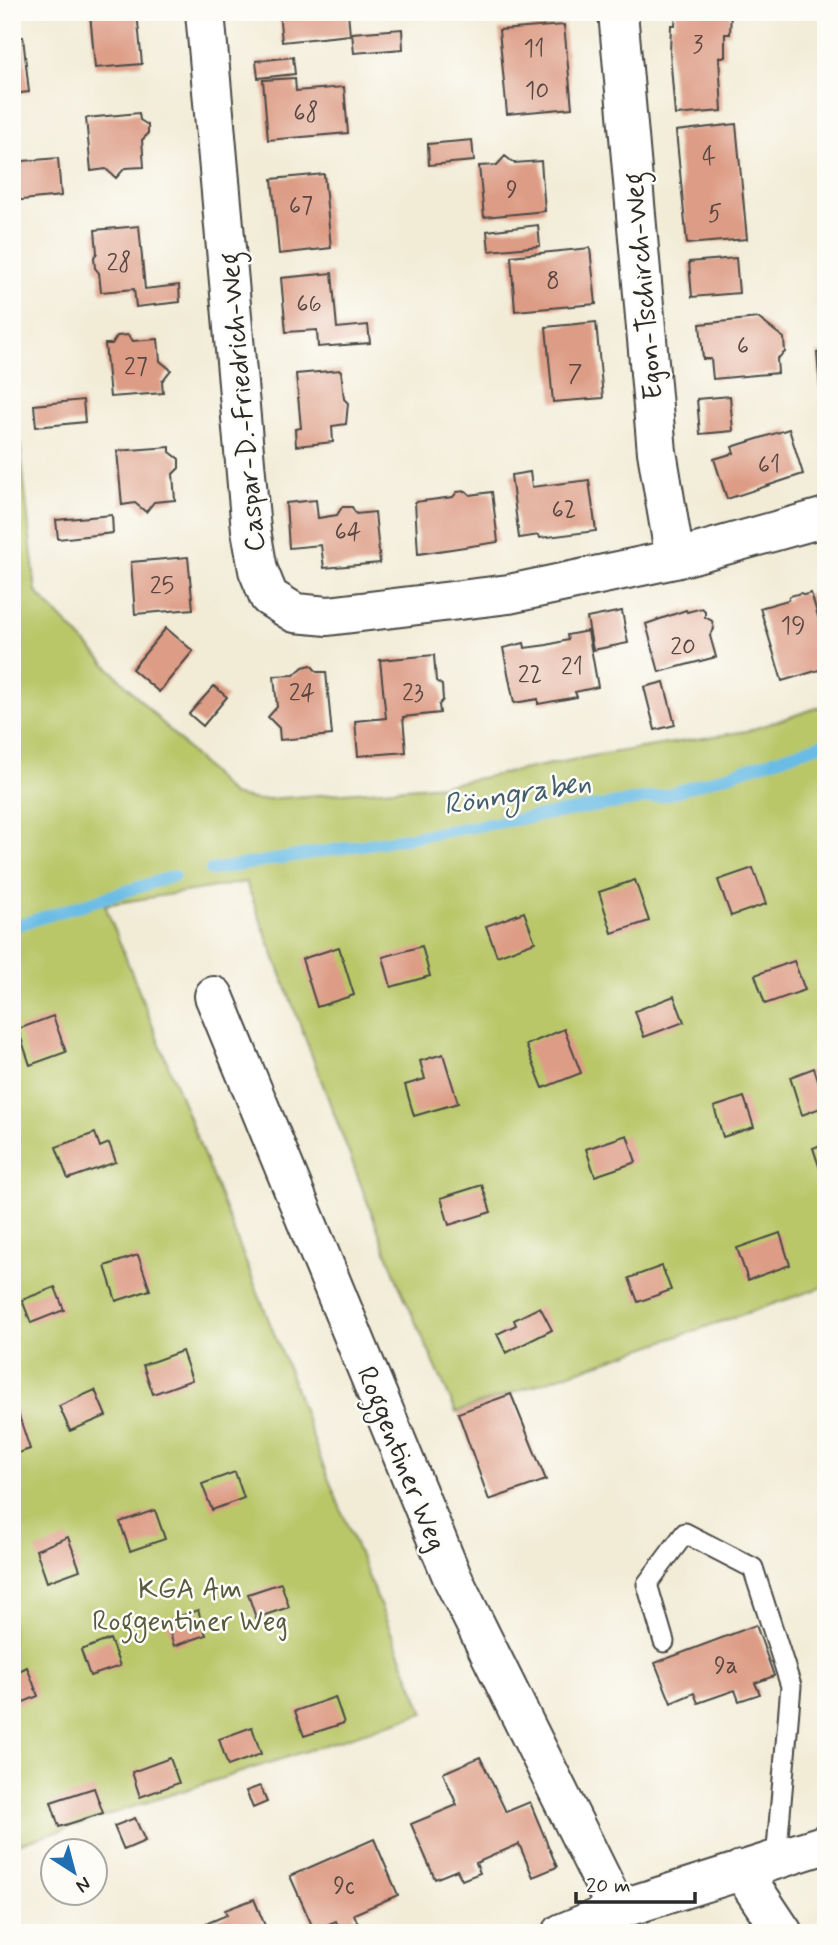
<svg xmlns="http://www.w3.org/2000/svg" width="838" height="1945" font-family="Mynerve,sans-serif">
  <rect width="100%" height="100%" fill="#fdfcf7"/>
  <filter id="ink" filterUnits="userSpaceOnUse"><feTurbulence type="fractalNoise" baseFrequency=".0143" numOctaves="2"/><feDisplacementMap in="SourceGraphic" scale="14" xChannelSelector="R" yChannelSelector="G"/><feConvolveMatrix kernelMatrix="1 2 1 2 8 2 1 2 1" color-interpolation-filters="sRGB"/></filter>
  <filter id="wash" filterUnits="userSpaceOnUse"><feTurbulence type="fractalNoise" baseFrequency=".00686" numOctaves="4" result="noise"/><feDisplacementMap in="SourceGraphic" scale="28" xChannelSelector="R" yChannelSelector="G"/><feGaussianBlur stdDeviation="1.57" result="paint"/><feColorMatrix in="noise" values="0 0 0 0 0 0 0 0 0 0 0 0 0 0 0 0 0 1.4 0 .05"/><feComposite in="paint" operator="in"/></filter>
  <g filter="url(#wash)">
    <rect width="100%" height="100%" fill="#f2ecd7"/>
    <!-- green -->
    <path fill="#b9c769" stroke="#72794a" stroke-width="2" d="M12,370L36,592L232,795L257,800L444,785L598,755L747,731L826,705V1286L456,1412L399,1285L246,882L105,905L292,1379L320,1458L424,1713L12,1846Z"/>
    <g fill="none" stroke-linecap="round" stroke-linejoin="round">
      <!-- stream -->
      <path stroke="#69bce5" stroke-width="12" d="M211,870L666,795L826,743
        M12,927L174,876"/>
    </g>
    <g id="blocks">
      <!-- building -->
      <path fill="#dd9c85" d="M137,12L142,64L95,68L90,13Z
        M279,12H348L350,35L282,42Z
        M494,12H533L532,20Z
        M676,12H731L730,34H725V57H719L722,111L675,115L670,53L671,25H675Z
        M564,25L572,108L507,114L499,30Z
        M402,29L403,49L354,53L352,33Z
        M23,37L29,92L12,94V38Z
        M293,57L295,74L258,78L256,61Z
        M295,78L296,91L344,87L348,133L268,140L263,80Z
        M139,113L140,120L148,125V134L142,140L144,167L125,168L116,178L106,169L91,171L86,118Z
        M736,124L747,239L687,244L676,131Z
        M472,140L474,161L429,165L428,144Z
        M505,156L514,163L541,161L545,211L484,217L479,166L497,165Z
        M58,158L61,196L12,201V162Z
        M324,174L331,248L279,254L272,179Z
        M538,225L540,246L489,251L487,231Z
        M139,226L145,289L179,285L180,302L136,307L134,289L101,292L99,273L95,268L94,257L97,253L95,230Z
        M590,248L596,304L515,311L511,256Z
        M736,258L739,293L692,297L689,262Z
        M332,273L337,328L368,325L370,343L318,347L317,330L286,332L281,278Z
        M758,318L784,338L785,352L777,359L778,373L713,379L711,359H703L700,324Z
        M596,322L603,398L553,402L546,327Z
        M128,335L133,341L158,339L160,361L171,370L162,381L163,393L110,397L105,344H112L117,336Z
        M826,352V387L820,388L817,353Z
        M341,370L344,399L348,403L346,424L332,426L333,442L296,446L295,429L301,428L296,374Z
        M730,396L733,431L700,434L697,399Z
        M83,400L85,422L36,427L34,405Z
        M789,429L803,474L727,499L714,459L734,453L732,447Z
        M170,447V452L179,459V468L173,474L175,500L154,502L146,512L135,503L122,505L117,451Z
        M530,472L532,487L589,480L596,531L540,538L539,535L519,538L511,475Z
        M466,491L470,495L492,492L498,542L418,554L415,502L453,497L457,492Z
        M316,500L318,518L337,515L342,507H352L356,514L375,512L380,563L324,568L321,545L289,548L286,503Z
        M112,515L113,533L58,539L56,520Z
        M188,557L193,609L135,614L131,562Z
        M801,593L804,595L811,593L826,643V668L782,681L760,608L788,600L790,596Z
        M702,608L705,611V617L712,621L714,629L710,636L716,657L659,672L646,624L686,610L687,612Z
        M622,611L628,643L593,650L587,618Z
        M166,628L193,651L159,692L132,669Z
        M588,631L598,687L575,692L577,697L538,704V699L514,703L503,648L524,643L525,648L547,645L568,640L567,635Z
        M434,655L436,681L442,685L443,700L439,705L440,713L403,717L406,752L358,756L355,721L386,718L380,660Z
        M311,665L317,672H326L332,735L280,740L279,728L268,717L277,707L274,676L294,675L303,667Z
        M664,682L675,725L655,730L644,687Z
        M214,686L227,697L203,726L189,714Z
        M753,868L766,904L731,916L718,880Z
        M635,880L649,921L612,933L599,892Z
        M524,912L535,942L497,956L486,926Z
        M422,946L430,976L391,987L383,957Z
        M339,947L354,995L317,1007L302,959Z
        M794,961L805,990L765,1004L755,975Z
        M674,996L684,1022L644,1037L635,1011Z
        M53,1016L66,1052L30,1065L18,1029Z
        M564,1029L581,1073L543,1088L526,1045Z
        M443,1054L458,1103L414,1116L405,1085L425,1079L420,1061Z
        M814,1068L826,1106L802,1115L790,1077Z
        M744,1097L754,1127L723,1137L714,1107Z
        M95,1133L100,1147L109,1143L116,1162L68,1179L56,1147Z
        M627,1135L636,1162L595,1176L586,1149Z
        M826,1143V1184H825L813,1148Z
        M482,1185L491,1212L449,1225L441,1198Z
        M780,1233L790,1265L748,1280L737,1248Z
        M138,1255L150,1290L116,1301L105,1266Z
        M662,1266L671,1290L638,1302L629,1278Z
        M55,1287L64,1310L31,1323L22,1300Z
        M540,1307L552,1330L506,1353L497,1334L516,1325L514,1320Z
        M182,1351L192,1380L153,1394L143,1365Z
        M95,1390L106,1416L70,1431L59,1406Z
        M511,1394L546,1480L489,1500L458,1413Z
        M17,1410L30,1449L12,1455V1412Z
        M235,1472L244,1498L212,1510L202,1484Z
        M155,1510L165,1539L130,1551L120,1522Z
        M68,1537L80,1570L47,1582L36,1550Z
        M281,1583L289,1607L256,1618L248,1594Z
        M198,1610L206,1635L174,1646L166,1621Z
        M756,1625L774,1676L755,1683L760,1694L739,1701L735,1690L698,1703L694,1693L671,1703L655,1663Z
        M110,1639L120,1666L90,1676L81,1650Z
        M12,1665L15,1673L27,1667L38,1696L12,1707Z
        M335,1697L344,1723L304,1736L295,1711Z
        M252,1727L261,1754L228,1766L219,1739Z
        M480,1757L506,1812L530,1802L557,1867L533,1877L519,1844L476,1863L480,1873L462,1880L457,1870L435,1879L411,1824L457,1805L443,1773Z
        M170,1758L179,1783L140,1797L132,1772Z
        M260,1786L267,1802L253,1808L246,1791Z
        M94,1788L103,1813L59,1827L51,1802Z
        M135,1818L145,1841L124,1850L114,1826Z
        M374,1839L398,1895L354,1914L358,1924L340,1931L336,1921L314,1930L290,1876Z
        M254,1899L268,1933H184L227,1915L225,1910Z"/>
    </g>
  </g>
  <g filter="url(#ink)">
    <use href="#blocks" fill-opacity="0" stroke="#494845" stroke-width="2"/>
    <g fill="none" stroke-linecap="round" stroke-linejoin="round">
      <!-- service casing -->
      <g stroke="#494845" stroke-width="23">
        <path id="service" d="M664,1642L647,1584L685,1533L753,1568L791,1686L776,1860"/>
      </g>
      <!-- minor casing -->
      <g stroke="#494845" stroke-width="42">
        <path id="minor" d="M205,12L251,530L258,570L269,597L295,613L328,616L509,594L675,559L826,517
          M618,12L657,452L675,559
          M214,996L453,1579L617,1910
          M741,1870L783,1933
          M562,1933L617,1910L826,1844"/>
      </g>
      <!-- service -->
      <use href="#service" stroke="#fff" stroke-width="19"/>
      <!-- minor -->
      <use href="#minor" stroke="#fff" stroke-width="38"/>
    </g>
  </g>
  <g text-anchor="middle" stroke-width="5" stroke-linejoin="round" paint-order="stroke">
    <!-- number labels -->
    <g font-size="24" fill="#584742">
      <text x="698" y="52">3</text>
      <text x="534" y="56">11</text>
      <text x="537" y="98">10</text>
      <text x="306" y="120">68</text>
      <text x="709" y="164">4</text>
      <text x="512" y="197">9</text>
      <text x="301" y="213">67</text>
      <text x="715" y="221">5</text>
      <text x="119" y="270">28</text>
      <text x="553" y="288">8</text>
      <text x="309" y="311">66</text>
      <text x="743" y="353">6</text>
      <text x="136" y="374">27</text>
      <text x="575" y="381">7</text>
      <text x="769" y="472">61</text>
      <text x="564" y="517">62</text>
      <text x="348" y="539">64</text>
      <text x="162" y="593">25</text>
      <text x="793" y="633">19</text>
      <text x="683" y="654">20</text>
      <text x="572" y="674">21</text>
      <text x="530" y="682">22</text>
      <text x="302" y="700">24</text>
      <text x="413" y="700">23</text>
      <text x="726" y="1673">9a</text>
      <text x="344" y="1893">9c</text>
    </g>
    <!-- street labels -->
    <g font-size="28" fill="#2b2b2b" stroke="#fdfcf7">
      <text transform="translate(642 286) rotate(-95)" y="10">Egon-Tschirch-Weg</text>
      <text transform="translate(241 402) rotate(-95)" y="10">Caspar-D.-Friedrich-Weg</text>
      <text transform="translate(403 1458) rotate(68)" y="10">Roggentiner Weg</text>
    </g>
    <!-- park labels -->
    <g font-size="28" fill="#565a3e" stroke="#fdfcf7">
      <text x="190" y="1598">KGA Am<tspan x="190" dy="32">Roggentiner Weg</tspan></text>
    </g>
    <!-- water labels -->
    <g font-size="30" font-style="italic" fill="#415e6c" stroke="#fdfcf7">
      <text transform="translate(517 793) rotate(-9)" y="10">Rönngraben</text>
    </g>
  </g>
  <!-- margin -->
  <rect width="838" height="1945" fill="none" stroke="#fdfcf7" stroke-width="42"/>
  <!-- north arrow -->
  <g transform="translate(74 1872) rotate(144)"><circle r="33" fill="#fdfcf7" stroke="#a9a8a5" stroke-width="2"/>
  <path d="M0-5L12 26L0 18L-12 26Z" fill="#1f6fb2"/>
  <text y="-10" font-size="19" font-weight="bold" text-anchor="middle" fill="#2b2b2b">N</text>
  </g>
  <!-- scale -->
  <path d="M576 1892v10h119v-10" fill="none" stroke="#2b2b2b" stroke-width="3.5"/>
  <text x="586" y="1892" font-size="21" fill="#2b2b2b" stroke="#fdfcf7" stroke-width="5" paint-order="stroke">20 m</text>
</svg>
